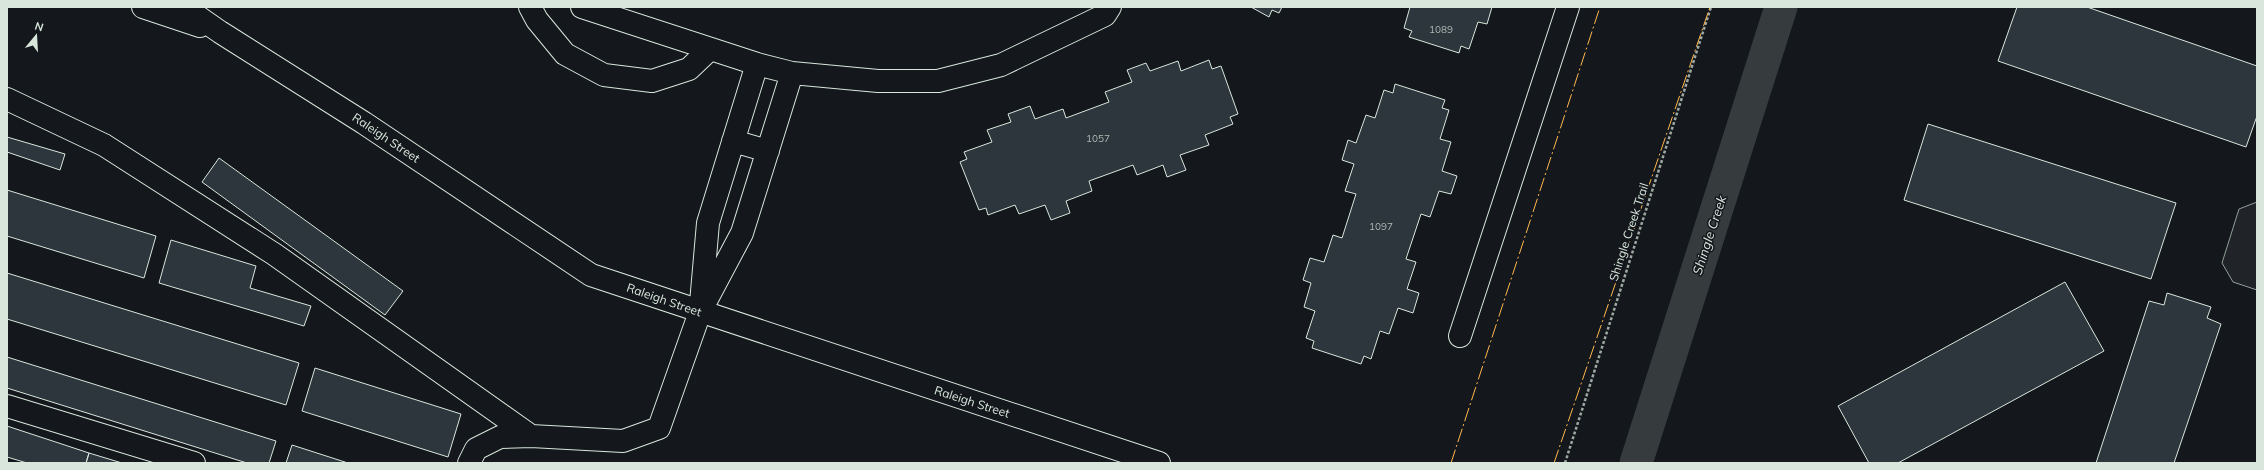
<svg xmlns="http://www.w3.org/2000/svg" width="2264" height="470" font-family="Mulish,sans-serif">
  <rect width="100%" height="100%" fill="#14181c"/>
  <!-- green -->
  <path fill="#202428" stroke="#939e99" d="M2257,202V290L2233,282L2222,263L2239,209Z"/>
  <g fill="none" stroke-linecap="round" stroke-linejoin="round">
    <!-- canal -->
    <path stroke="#363b3e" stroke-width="33" d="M1636,463L1781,7"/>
  </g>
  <!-- building -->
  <path fill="#2c363c" stroke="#d8e6dc" d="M1251,7H1282L1279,13L1272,10L1269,17Z
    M1410,7H1492L1487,24L1478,22L1469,49L1461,46L1459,53L1409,37L1412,31L1404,28Z
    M2017,7H2087L2257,66V116L2246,147L1998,61Z
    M1209,60L1212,69L1221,66L1238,114L1230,117L1233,124L1205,135L1209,145L1180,155L1186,170L1167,177L1163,165L1137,175L1133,165L1089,181L1092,191L1066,201L1070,213L1051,220L1045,205L1019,214L1015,205L988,215L986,208L979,210L960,162L967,159L964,152L992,142L987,130L1011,122L1008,114L1030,106L1035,119L1063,109L1066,118L1109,102L1105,92L1132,82L1127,70L1146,63L1150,71L1178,61L1181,71Z
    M1395,84L1445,100L1442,108L1449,110L1440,139L1451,142L1442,171L1457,176L1451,194L1439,191L1430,217L1421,214L1406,259L1416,262L1407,289L1419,293L1413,313L1398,308L1389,334L1380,331L1371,359L1364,356L1361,364L1312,348L1314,341L1306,338L1315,311L1304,307L1311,283L1303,280L1310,258L1324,262L1333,235L1342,238L1356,194L1345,191L1354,164L1342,160L1348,140L1356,143L1366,115L1375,118L1384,90L1393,93Z
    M1928,124L2176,203L2151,279L1904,200Z
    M7,137L65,154L60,170L7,152Z
    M219,158L403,291L385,315L202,182Z
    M7,190L156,236L144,278L7,236Z
    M171,240L256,266L250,288L311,306L304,326L159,283Z
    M7,273L299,363L286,405L7,319Z
    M2065,282L2104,351L1898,463H1869L1838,406Z
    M2167,293L2211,307L2207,318L2221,324L2174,463H2096L2149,301L2164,305Z
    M7,357L276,441L269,463H247L7,388Z
    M315,368L461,414L448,457L302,411Z
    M7,426L89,453L86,463H27L7,457Z
    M292,445L348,463H286Z
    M89,453L122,463H86Z"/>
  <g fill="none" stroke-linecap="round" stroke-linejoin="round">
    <!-- minor casing -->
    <g stroke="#d8e6dc" stroke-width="24">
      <path id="minor" d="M143,7L200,26
        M184,7L220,32L364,123L591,275L1159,463
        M530,7L537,20L565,54L604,75L652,81L689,69L710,49
        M582,7L757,64L792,73L878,81H938L1001,65L1105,15L1110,7
        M7,99L104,145L274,254L531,436
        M733,141L768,151
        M701,303L708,223L757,64
        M1460,336L1568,7
        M7,406L194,463
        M469,463L476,449L500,437L531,436L623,441L659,428L700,312L742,233L792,73"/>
    </g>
    <!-- path -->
    <path stroke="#9da8a2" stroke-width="2.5" stroke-dasharray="3 2" stroke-linecap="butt" d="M1565,463L1711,7"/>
    <!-- minor -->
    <use href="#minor" stroke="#14181c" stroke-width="22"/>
    <!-- power -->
    <path stroke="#ffb74d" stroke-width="1" stroke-dasharray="14 3 2 3" stroke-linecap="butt" d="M1451,463L1600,7
      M1554,463L1710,7"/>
  </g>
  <g text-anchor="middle" stroke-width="3" stroke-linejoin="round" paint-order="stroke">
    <!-- number labels -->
    <g font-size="10" fill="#adbab4">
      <text x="1441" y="33">1089</text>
      <text x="1098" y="142">1057</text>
      <text x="1381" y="230">1097</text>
    </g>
    <!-- street labels -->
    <g font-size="12" fill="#d8e6dc" stroke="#14181c">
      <text transform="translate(386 138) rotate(34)" y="4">Raleigh Street</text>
      <text transform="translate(1629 232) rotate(-72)" y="4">Shingle Creek Trail</text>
      <text transform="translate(664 300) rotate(19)" y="4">Raleigh Street</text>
      <text transform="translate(972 402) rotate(18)" y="4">Raleigh Street</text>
    </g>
    <!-- water labels -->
    <g font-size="13" font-style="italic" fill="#d8e6dc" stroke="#14181c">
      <text transform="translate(1709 235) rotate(-72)" y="5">Shingle Creek</text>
    </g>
  </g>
  <!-- border -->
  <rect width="2264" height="470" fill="none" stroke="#d8e6dc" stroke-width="16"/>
  <!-- north arrow -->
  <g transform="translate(36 36) rotate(18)" stroke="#14181c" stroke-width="3" paint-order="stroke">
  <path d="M0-3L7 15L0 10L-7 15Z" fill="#d8e6dc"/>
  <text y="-6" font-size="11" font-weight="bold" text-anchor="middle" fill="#d8e6dc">N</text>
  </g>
</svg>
